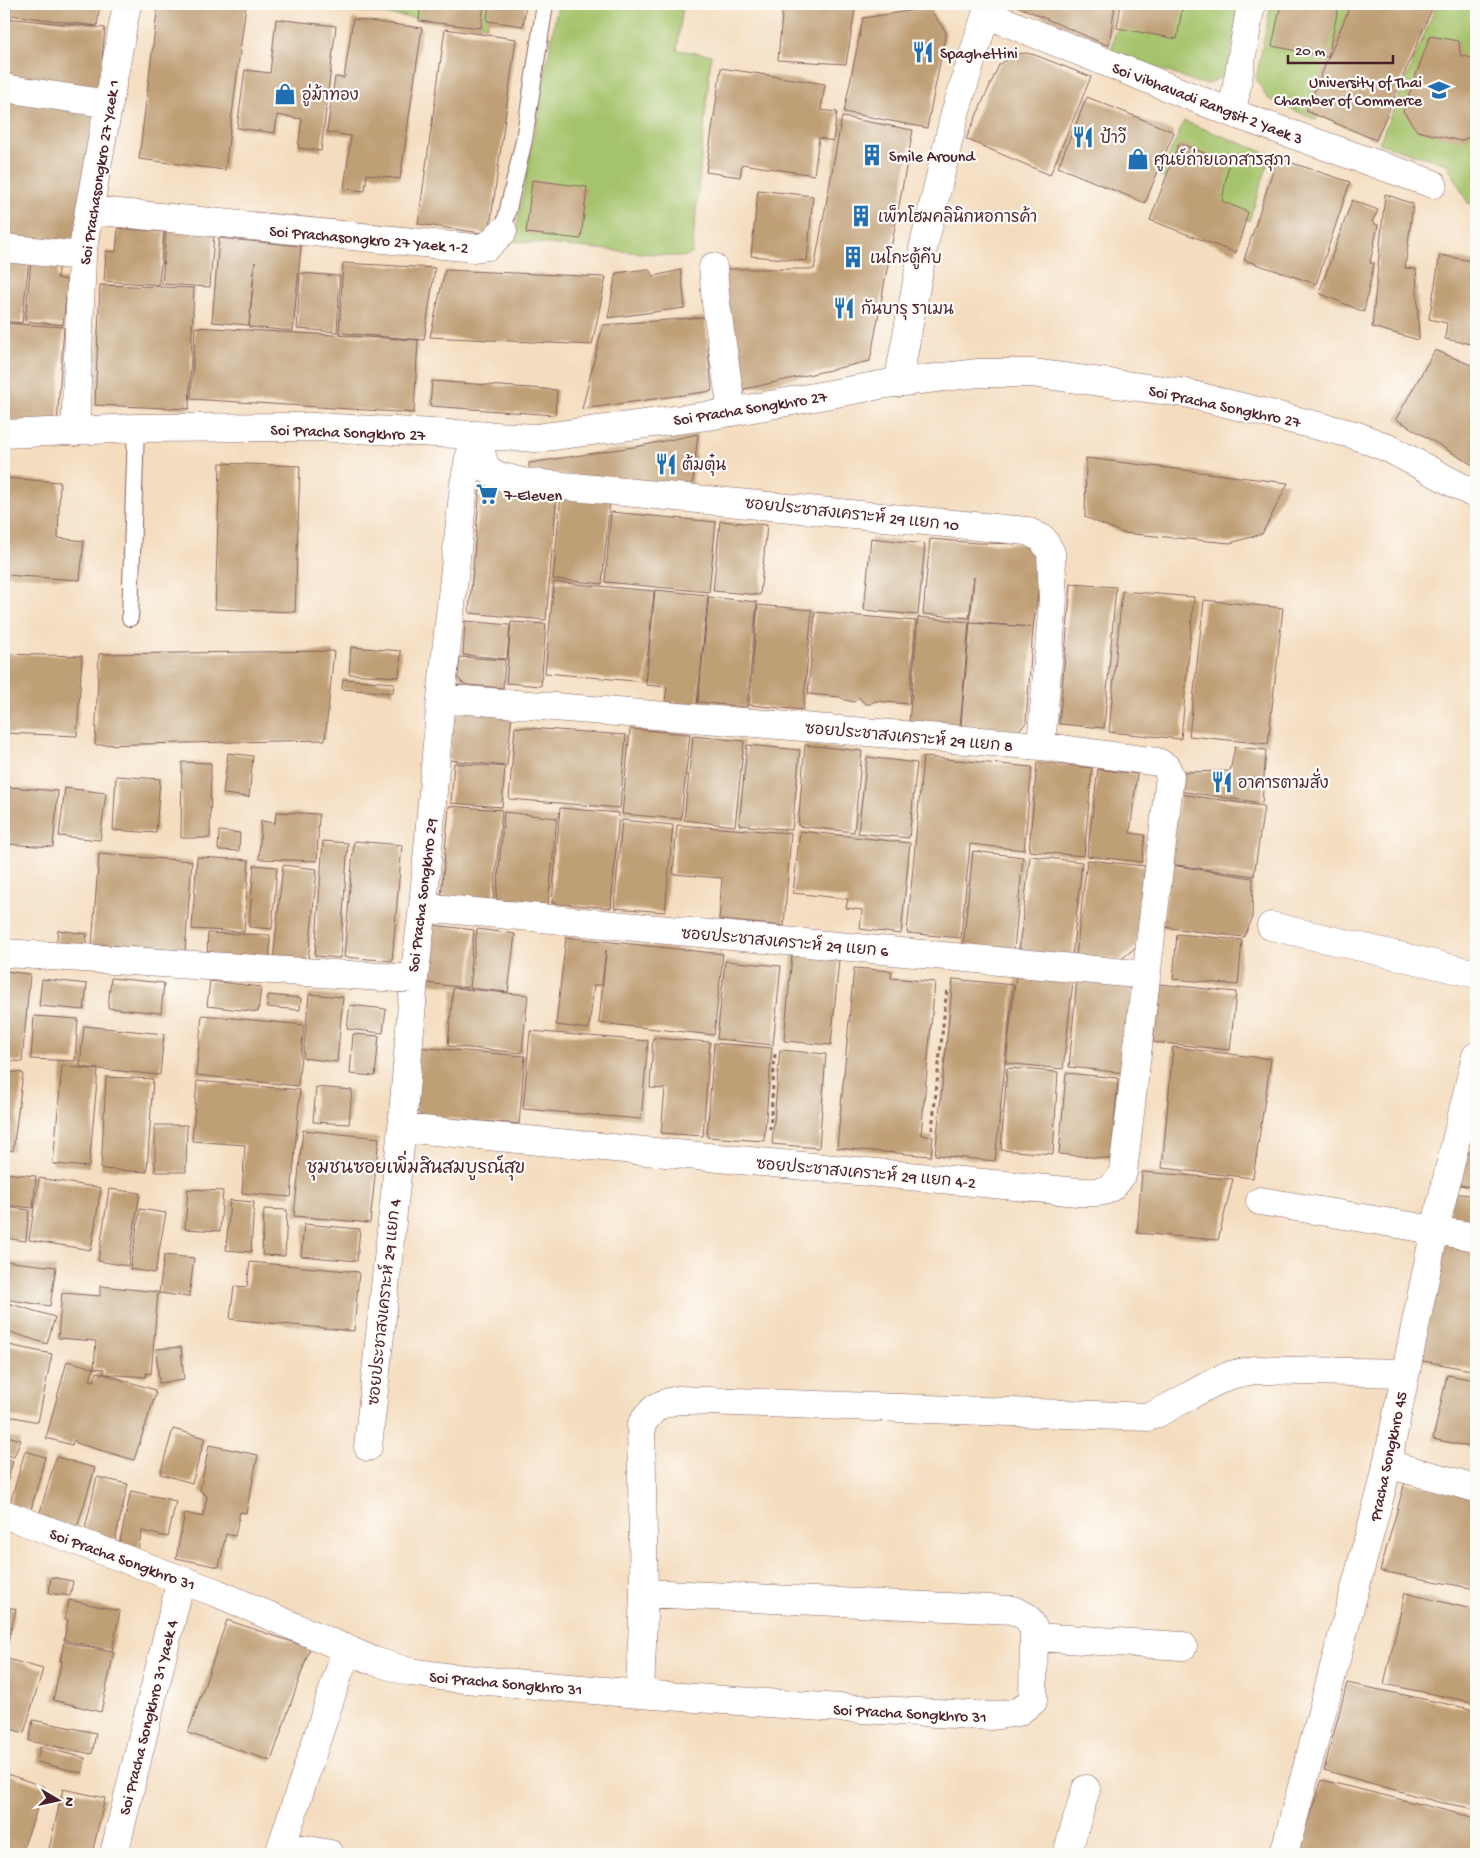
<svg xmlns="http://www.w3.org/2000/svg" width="1480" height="1858" font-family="'Gochi Hand','Playpen Sans Thai',sans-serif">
  <rect width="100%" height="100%" fill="#fdfcf7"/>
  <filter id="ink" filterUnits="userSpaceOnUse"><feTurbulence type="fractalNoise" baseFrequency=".02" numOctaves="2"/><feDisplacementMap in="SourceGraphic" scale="10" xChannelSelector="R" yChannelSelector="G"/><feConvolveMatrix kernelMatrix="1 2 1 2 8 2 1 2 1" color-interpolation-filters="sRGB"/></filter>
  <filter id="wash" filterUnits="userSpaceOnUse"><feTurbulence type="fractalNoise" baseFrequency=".0096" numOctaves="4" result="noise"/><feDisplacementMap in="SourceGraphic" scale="20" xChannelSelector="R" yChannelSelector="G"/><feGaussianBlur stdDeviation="1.12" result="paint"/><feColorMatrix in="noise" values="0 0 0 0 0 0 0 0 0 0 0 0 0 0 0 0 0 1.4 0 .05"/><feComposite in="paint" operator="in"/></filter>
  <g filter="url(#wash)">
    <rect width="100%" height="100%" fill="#f4ddbf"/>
    <!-- green -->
    <path fill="#a5c36a" stroke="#78714a" d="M294,4H490L487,26Z
      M558,4H683L677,50L711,55L692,254L683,257L514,241Z
      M1150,4H1240L1227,74L1208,84L1196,82L1111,51L1115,32Z
      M1271,4H1376L1316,120L1267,98L1256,79Z
      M1437,4H1476V205L1468,203L1447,164L1379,143Z
      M1184,121L1271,155L1249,221L1160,176Z"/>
    <g id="blocks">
      <!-- building -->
      <path fill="#bf9f76" d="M11,4H100L97,26L10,15Z
        M158,4H246L225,170L139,159Z
        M421,4H484L481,28L419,21Z
        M489,4H526L523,26L487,21Z
        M783,4H856L846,64L778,60Z
        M1012,4H1115L1109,46Z
        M1121,4H1183L1177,39L1117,28Z
        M1281,4H1339L1328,57L1272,46Z
        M1351,4H1434L1376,140L1306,111Z
        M929,8L946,32L927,128L844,112L863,18Z
        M6,18L105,28L99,92L4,82V42Z
        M276,19L336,26L321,151L298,148L302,119L277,115L275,133L237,128L245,70L270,73Z
        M353,19L422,28L400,179L367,174L365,191L344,189L351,136L327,132L335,77L344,78Z
        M445,29L516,39L489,234L418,224Z
        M1430,36L1459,41L1460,55L1476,59V133L1461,141L1417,131L1403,111Z
        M1026,53L1035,55L1091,77L1050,175L966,139L999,65L1016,54Z
        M721,68L825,84L821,110L837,112L833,141L819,138L814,175L742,164L740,177L706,172Z
        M4,95L94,107L76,246L4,237Z
        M1087,97L1174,132L1145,203L1058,167Z
        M842,117L913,130L870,361L736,391L720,269H814Z
        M1179,143L1229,163L1222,201L1248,212L1236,253L1150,220Z
        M1277,158L1350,182L1316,284L1244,260Z
        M532,180L587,187L581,239L526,233Z
        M758,190L813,196L807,261L751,256Z
        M1385,194L1413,204L1405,268L1416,269L1419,340L1372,327Z
        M1352,200L1378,210L1372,222L1378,225L1370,263H1374L1364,312L1319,293Z
        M118,228L164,232L159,285L104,281L106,251L116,252Z
        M166,230L214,234L210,287L162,284Z
        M219,238L301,246L293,331L249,327L255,262L249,325L212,322Z
        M1440,255L1476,262V345L1445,339L1447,323L1429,319Z
        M4,256L29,259L22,323L4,321Z
        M31,260L59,263L57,278L68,280L63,325L25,321Z
        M343,263L435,268L424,340L339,333Z
        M648,269L654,276L681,270L685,308L608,318L616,273Z
        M445,270L606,277L592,345L430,337Z
        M300,273L340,276L337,332L297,329Z
        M100,285L194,288L189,409L95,405Z
        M705,317L712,391L582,409L603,325Z
        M4,323L64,327L57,424L4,422Z
        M195,327L418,340L414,413L191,399Z
        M1435,350L1476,367V467L1396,419Z
        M432,381L557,390L555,415L430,406Z
        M698,434L692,488L529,471V463L640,446Z
        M1086,458L1288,483L1262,534L1230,543L1123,533L1085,517Z
        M220,463L300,466L295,612L215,609Z
        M4,478L60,482L58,538L84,541L80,580L4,575Z
        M480,487L557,494L546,620L469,613Z
        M561,495L610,500L602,584L553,579Z
        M611,512L716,522L709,592L605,582Z
        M720,521L767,525L760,595L713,591Z
        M871,538L925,544L918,615L864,610Z
        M930,539L977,543L1025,544L1037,551L1043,560L1033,628L1026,723L1018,731L961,726L970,623L1031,627L970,622L974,577L969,618L923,614Z
        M554,582L654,591L645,682L545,673Z
        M1071,584L1116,587L1104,728L1059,724Z
        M655,590L708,595L697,705L665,701L667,687L646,685Z
        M1122,591L1194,597L1181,739L1109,732Z
        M709,597L757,602L747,707L698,702Z
        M1204,600L1283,608L1268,744L1189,736Z
        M758,605L812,610L803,710L749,705Z
        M815,612L916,621L909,704L875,701L870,704H865L859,697L854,702L845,700L840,697L808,694Z
        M918,617L969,622L960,727L909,723Z
        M465,621L510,625L507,659L463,655Z
        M511,622L546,624L541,686L506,683Z
        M351,647L401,651L399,677L349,674Z
        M334,651L325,740L95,745L99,654Z
        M4,654L82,656L77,736L4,733Z
        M460,657L505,660L503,688L467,685L461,682L458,677Z
        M343,679L394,683L393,693L342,689Z
        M454,708L512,713L507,766L449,760Z
        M515,727L626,735L620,808L509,799Z
        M630,729L690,734L681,819L622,814Z
        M693,736L744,741L735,826L684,820Z
        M747,745L800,750L792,830L739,825Z
        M805,745L862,751L854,832L798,826Z
        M1235,747L1266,750L1262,803L1179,791L1183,772L1230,771Z
        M228,753L253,756L249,797L223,794Z
        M867,757L917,763L909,838L858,833Z
        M923,757L1032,767L1024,850L970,844L961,938L907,933Z
        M182,762L211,763L210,838H181Z
        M1037,762L1092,768L1084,856L1029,851Z
        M454,763L505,767L502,807L451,803Z
        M1098,769L1137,774L1130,833L1145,835L1142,862L1087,856Z
        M116,776L160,779L156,833L113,830Z
        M9,787L58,791L53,847L4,844Z
        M65,788L106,793L100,840L59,836Z
        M1180,794L1264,806L1254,876L1170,864Z
        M449,806L502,810L493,902L441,897Z
        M560,808L619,813L611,908L552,903Z
        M276,812L319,814L317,861L259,859L261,821L275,823Z
        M504,812L557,818L548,905L496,900Z
        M622,820L673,825L665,912L614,908Z
        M677,825L791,833L784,926L719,920L722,878L673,874Z
        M219,831L240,833L239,851L218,850Z
        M800,831L910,843L901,934L860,929L862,910L846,908L848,899L793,893Z
        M323,841L348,843L340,958L315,956Z
        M354,841L402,845L392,961L344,957Z
        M973,851L1023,857L1014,950L963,945Z
        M99,854L192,861L185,951L92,944Z
        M1030,856L1082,862L1072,956L1019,950Z
        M197,857L249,860L244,932L192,929Z
        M1087,860L1145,866L1136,947L1120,960L1076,955Z
        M254,865L277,867L272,929L249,927Z
        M283,865L317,869L308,963L273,960Z
        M1171,865L1253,878L1252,919L1244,937L1162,927Z
        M433,925L474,930L468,988L426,983Z
        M477,929L515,934L508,992L470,988Z
        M58,930L87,934L85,952L56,948Z
        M208,933L270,935V962L207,960Z
        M1177,934L1242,940L1238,985L1173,979Z
        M566,937L723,954L714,1035L599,1023L606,950L602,985H594L589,1029L556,1025Z
        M792,955L839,960L831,1045L784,1041Z
        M725,961L781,966L773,1045L717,1039Z
        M854,968L892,971L891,978L935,982L921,1135L933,1137L931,1156L837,1148Z
        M4,971L30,974L22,1062L4,1060Z
        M1016,974L1073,981L1063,1069L1006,1063Z
        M111,978L164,983L161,1013L108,1008Z
        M1077,978L1123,982L1132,992L1124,1073L1069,1067Z
        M42,979L87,984L84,1010L39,1006Z
        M953,979L1013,985L995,1161L935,1155Z
        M210,981L261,987L258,1012L207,1006Z
        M1159,984L1236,992L1230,1050L1153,1042Z
        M453,988L528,995L522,1053L448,1046Z
        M309,994L343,997L337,1062L303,1058Z
        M268,995L301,998L300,1010L267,1007Z
        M350,1005L386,1009L383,1033L347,1029Z
        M202,1015L304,1025L298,1086L196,1075Z
        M34,1016L78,1019L75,1061L31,1059Z
        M84,1026L164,1034L160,1075L80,1067Z
        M530,1031L648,1041L641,1119L523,1109Z
        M353,1034L379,1036L375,1076L350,1074Z
        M653,1038L710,1042L703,1136L661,1133L665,1089L650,1088Z
        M714,1043L772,1048L764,1141L707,1137Z
        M416,1047L525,1056L519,1124L421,1116L412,1100Z
        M1173,1047L1271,1059L1253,1178L1162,1168Z
        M780,1050L826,1054L819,1148L772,1144Z
        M62,1066L98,1070L89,1167L53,1164Z
        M1007,1068L1058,1072L1053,1154L1001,1150Z
        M4,1071L23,1073L13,1151L4,1149Z
        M1066,1073L1118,1078L1111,1159L1059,1154Z
        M106,1077L153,1079L147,1172L101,1169Z
        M197,1081L300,1090L291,1197L242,1193L245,1145L192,1141Z
        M316,1087L352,1090L349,1124L313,1122Z
        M1476,1109V1147L1463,1145Z
        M155,1125H187L186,1172H155Z
        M303,1130L379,1138L370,1223L294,1216Z
        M1462,1151L1476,1153V1188L1455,1184Z
        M1142,1172L1233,1179L1218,1240L1137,1233Z
        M4,1173L36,1176L33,1208L4,1205Z
        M39,1178L101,1188L91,1250L29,1240Z
        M109,1189L140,1193L128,1266L98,1261Z
        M188,1189L223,1191L220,1231L185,1229Z
        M1452,1193L1476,1196V1231L1447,1225Z
        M230,1200L254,1202L251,1252L226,1250Z
        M4,1207L29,1210L26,1241L4,1238Z
        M140,1209L166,1213L155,1273L130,1269Z
        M264,1209L287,1210L285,1256L262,1255Z
        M304,1224L360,1229L357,1261L301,1256Z
        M1445,1243L1476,1250V1371L1418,1360Z
        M164,1255L194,1258L189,1297L159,1293Z
        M4,1261L56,1267L50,1306L4,1299Z
        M250,1262L359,1272L354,1331L230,1319L234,1286L247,1287Z
        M100,1286L158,1292L151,1374L146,1373V1377L104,1374V1369L94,1368L96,1341L58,1338L62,1293L100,1296Z
        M4,1302L55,1317L47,1344L4,1330Z
        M4,1344L52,1354L38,1422L4,1415Z
        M181,1347L184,1380L159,1383L156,1349Z
        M67,1361L94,1368L90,1380L94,1381L97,1372L155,1390L154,1393H156L134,1460L76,1443V1441L74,1440L72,1445L46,1438Z
        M1447,1375L1476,1380V1448L1433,1439Z
        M173,1429L205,1438L192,1483L160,1474Z
        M4,1435L21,1440L14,1457L4,1454Z
        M209,1445L258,1455L246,1513L240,1512L235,1536L226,1534L219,1567L176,1558L185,1513L203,1517L207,1496L200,1491Z
        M25,1451L45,1457L31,1510L10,1504Z
        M56,1457L95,1468L76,1531L38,1519Z
        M4,1459L13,1461L4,1495Z
        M97,1477L128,1484L115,1540L84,1533Z
        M1405,1482L1476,1498V1589L1380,1571Z
        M131,1491L176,1501L168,1537L142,1531L138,1549L119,1545Z
        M51,1577L73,1581L70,1596L49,1593Z
        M1405,1593L1476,1610V1703L1384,1684Z
        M69,1600L120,1611L112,1651L64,1640L68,1620H65Z
        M4,1606L16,1609L6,1650H4Z
        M227,1620L310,1648L271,1761L188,1733Z
        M64,1642L114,1653L101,1712L53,1700L62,1660L60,1661Z
        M4,1658L43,1669L24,1733L4,1727Z
        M1347,1683L1476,1710V1809L1438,1802L1324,1770Z
        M33,1720L96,1733L92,1754L29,1741Z
        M40,1747L85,1758L82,1773L37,1762Z
        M4,1773L45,1787L21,1854H4Z
        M1322,1780L1476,1818V1854H1296Z
        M63,1789L105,1798L92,1854L48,1853Z"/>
    </g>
  </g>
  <g filter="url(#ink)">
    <use href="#blocks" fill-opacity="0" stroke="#86625f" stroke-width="1"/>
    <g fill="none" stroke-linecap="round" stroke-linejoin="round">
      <!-- service casing -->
      <g stroke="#86625f" stroke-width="18">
        <path id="service" d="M503,231L524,140L545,4
          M130,618L136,428"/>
      </g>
      <!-- minor casing -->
      <g stroke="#86625f" stroke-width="29">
        <path id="minor" d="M986,14L1232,113L1433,184
          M4,88L109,104
          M1232,113L1251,4
          M89,210L474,248L488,246L503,231
          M4,248L82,256
          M713,267L716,303L732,412
          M898,383L923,249L955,113L986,14L987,4
          M75,432L82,256L89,210L127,4
          M477,436L485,467L496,475L522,482L1027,531L1043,539L1051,553L1053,600L1041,746
          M423,907L1147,975
          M1271,926L1476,974
          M4,953L414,979L423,907L441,698L464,485L469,458L477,436
          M402,1128L1078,1192C1100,1193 1112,1194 1123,1172L1170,776L1166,767L1158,762L1041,746L441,698
          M1260,1201L1476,1237
          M368,1447L402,1128L414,979
          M1387,1464L1476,1488
          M4,1514L217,1593L374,1661L410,1672L454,1678L640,1694L824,1707L992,1716L1018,1712L1033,1701L1034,1629L1027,1617L1013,1610L644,1593
          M1034,1637L1183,1646
          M640,1694L644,1593L641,1425C654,1407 657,1404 678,1400L1149,1417C1177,1405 1202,1386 1231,1375C1238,1373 1247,1372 1254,1370L1405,1373
          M282,1845L330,1854
          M114,1854L181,1580
          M279,1854L347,1648
          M1067,1854L1086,1789"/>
      </g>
      <!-- tertiary casing -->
      <g stroke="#86625f" stroke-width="29">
        <path id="tertiary" d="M4,434L136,428L314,427L537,438L714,415L886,384L978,373H1032L1185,393L1355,435L1390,449L1476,495
          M1284,1854L1383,1484L1435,1229L1476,1056"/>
      </g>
      <!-- path -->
      <path stroke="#86625f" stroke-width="3" stroke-dasharray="4 4" stroke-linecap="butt" d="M770,1130L775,1054
        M932,1130L947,987"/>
      <!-- service -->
      <use href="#service" stroke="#fff" stroke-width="16"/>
      <!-- minor -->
      <use href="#minor" stroke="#fff" stroke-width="28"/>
      <!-- tertiary -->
      <use href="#tertiary" stroke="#fff" stroke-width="28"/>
    </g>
  </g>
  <!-- icons -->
  <defs>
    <g id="restaurant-bare" transform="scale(1.725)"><path d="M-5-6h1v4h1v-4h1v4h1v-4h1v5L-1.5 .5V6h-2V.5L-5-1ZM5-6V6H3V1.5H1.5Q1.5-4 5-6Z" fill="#1f6fb2" stroke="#fdfcf7" stroke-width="2.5" paint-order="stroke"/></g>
    <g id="university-bare" transform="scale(1.725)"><path d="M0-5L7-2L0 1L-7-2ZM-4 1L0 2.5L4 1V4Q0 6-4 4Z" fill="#1f6fb2" stroke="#fdfcf7" stroke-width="2.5" paint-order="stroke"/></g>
    <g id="shop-bare" transform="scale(1.725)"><path d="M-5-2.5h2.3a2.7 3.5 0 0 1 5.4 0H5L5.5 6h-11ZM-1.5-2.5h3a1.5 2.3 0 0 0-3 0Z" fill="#1f6fb2" stroke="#fdfcf7" stroke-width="2.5" paint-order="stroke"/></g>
    <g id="building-bare" transform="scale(1.725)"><path d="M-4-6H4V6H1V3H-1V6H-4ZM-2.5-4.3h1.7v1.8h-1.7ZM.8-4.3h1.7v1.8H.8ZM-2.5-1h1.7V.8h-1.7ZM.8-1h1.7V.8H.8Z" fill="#1f6fb2" stroke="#fdfcf7" stroke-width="2.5" paint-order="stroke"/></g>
    <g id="supermarket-bare" transform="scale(1.725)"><path d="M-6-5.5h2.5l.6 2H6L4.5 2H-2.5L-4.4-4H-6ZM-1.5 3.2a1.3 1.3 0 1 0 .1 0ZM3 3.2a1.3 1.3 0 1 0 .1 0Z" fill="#1f6fb2" stroke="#fdfcf7" stroke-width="2.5" paint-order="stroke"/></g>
  </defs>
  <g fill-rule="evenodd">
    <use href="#restaurant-bare" x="923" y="52"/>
    <use href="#university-bare" x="1439" y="90"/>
    <use href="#shop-bare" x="285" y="94"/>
    <use href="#restaurant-bare" x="1083" y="137"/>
    <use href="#building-bare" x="872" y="155"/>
    <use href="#shop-bare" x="1138" y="159"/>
    <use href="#building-bare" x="861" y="216"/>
    <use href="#building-bare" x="853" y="257"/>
    <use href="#restaurant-bare" x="844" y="308"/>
    <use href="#restaurant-bare" x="666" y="464"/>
    <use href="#supermarket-bare" x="487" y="494"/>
    <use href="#restaurant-bare" x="1222" y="782"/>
  </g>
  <g text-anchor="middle" stroke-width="4.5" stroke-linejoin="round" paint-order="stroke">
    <!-- poi labels -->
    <g font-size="16" fill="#4a1f2b" stroke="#fdfcf7" text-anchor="start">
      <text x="940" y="58">Spaghettini</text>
      <text x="1422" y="87" text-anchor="end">University of Thai<tspan x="1422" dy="18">Chamber of Commerce</tspan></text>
      <text x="302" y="100">อู่ม้าทอง</text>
      <text x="1100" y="143">ป้าวี</text>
      <text x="889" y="161">Smile Around</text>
      <text x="1154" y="165">ศูนย์ถ่ายเอกสารสุภา</text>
      <text x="878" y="222">เพ็ทโฮมคลินิกหอการค้า</text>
      <text x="870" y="263">เนโกะตู้คีบ</text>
      <text x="861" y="314">กันบารุ ราเมน</text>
      <text x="682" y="470">ต้มตุ๋น</text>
      <text x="504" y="500">7-Eleven</text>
      <text x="1238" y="788">อาคารตามสั่ง</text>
    </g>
    <!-- street labels -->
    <g font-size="16" fill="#4a1f2b" stroke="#fdfcf7">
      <text transform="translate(1208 102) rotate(21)" y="6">Soi Vibhavadi Rangsit 2 Yaek 3</text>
      <text transform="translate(98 172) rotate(-81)" y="6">Soi Prachasongkro 27 Yaek 1</text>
      <text transform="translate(369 238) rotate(5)" y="6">Soi Prachasongkro 27 Yaek 1-2</text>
      <text transform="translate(1225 405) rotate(12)" y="6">Soi Pracha Songkhro 27</text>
      <text transform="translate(750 407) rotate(-9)" y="6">Soi Pracha Songkhro 27</text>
      <text transform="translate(348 431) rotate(2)" y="6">Soi Pracha Songkhro 27</text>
      <text transform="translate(852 513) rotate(6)" y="6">ซอยประชาสงเคราะห์ 29 แยก 10</text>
      <text transform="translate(909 736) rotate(5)" y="6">ซอยประชาสงเคราะห์ 29 แยก 8</text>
      <text transform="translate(421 895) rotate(-83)" y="6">Soi Pracha Songkhro 29</text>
      <text transform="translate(785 941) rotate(5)" y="6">ซอยประชาสงเคราะห์ 29 แยก 6</text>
      <text transform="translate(866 1172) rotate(5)" y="6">ซอยประชาสงเคราะห์ 29 แยก 4-2</text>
      <text transform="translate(383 1302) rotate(-84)" y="6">ซอยประชาสงเคราะห์ 29 แยก 4</text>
      <text transform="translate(1387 1456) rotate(-78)" y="6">Pracha Songkhro 45</text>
      <text transform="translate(123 1558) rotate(20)" y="6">Soi Pracha Songkhro 31</text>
      <text transform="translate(506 1682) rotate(5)" y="6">Soi Pracha Songkhro 31</text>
      <text transform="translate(910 1712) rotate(3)" y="6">Soi Pracha Songkhro 31</text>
      <text transform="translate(147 1717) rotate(-76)" y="6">Soi Pracha Songkhro 31 Yaek 4</text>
    </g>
    <!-- neighbourhood labels -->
    <g font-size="18" fill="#4a1f2b" stroke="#fdfcf7">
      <text x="416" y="1173">ชุมชนซอยเพิ่มสินสมบูรณ์สุข</text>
    </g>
  </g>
  <!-- margin -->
  <rect width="1480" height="1858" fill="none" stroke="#fdfcf7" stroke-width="20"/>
  <!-- north arrow -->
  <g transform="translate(58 1800) rotate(99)" stroke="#fdfcf7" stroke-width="4" paint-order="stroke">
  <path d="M0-4L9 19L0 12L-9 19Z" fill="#4a1f2b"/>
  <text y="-8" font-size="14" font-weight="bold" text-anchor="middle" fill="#4a1f2b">N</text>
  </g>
  <!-- scale -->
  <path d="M1288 55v8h105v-8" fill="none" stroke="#4a1f2b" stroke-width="2.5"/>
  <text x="1295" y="55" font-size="15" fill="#4a1f2b" stroke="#fdfcf7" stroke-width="4" paint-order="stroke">20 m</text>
</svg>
